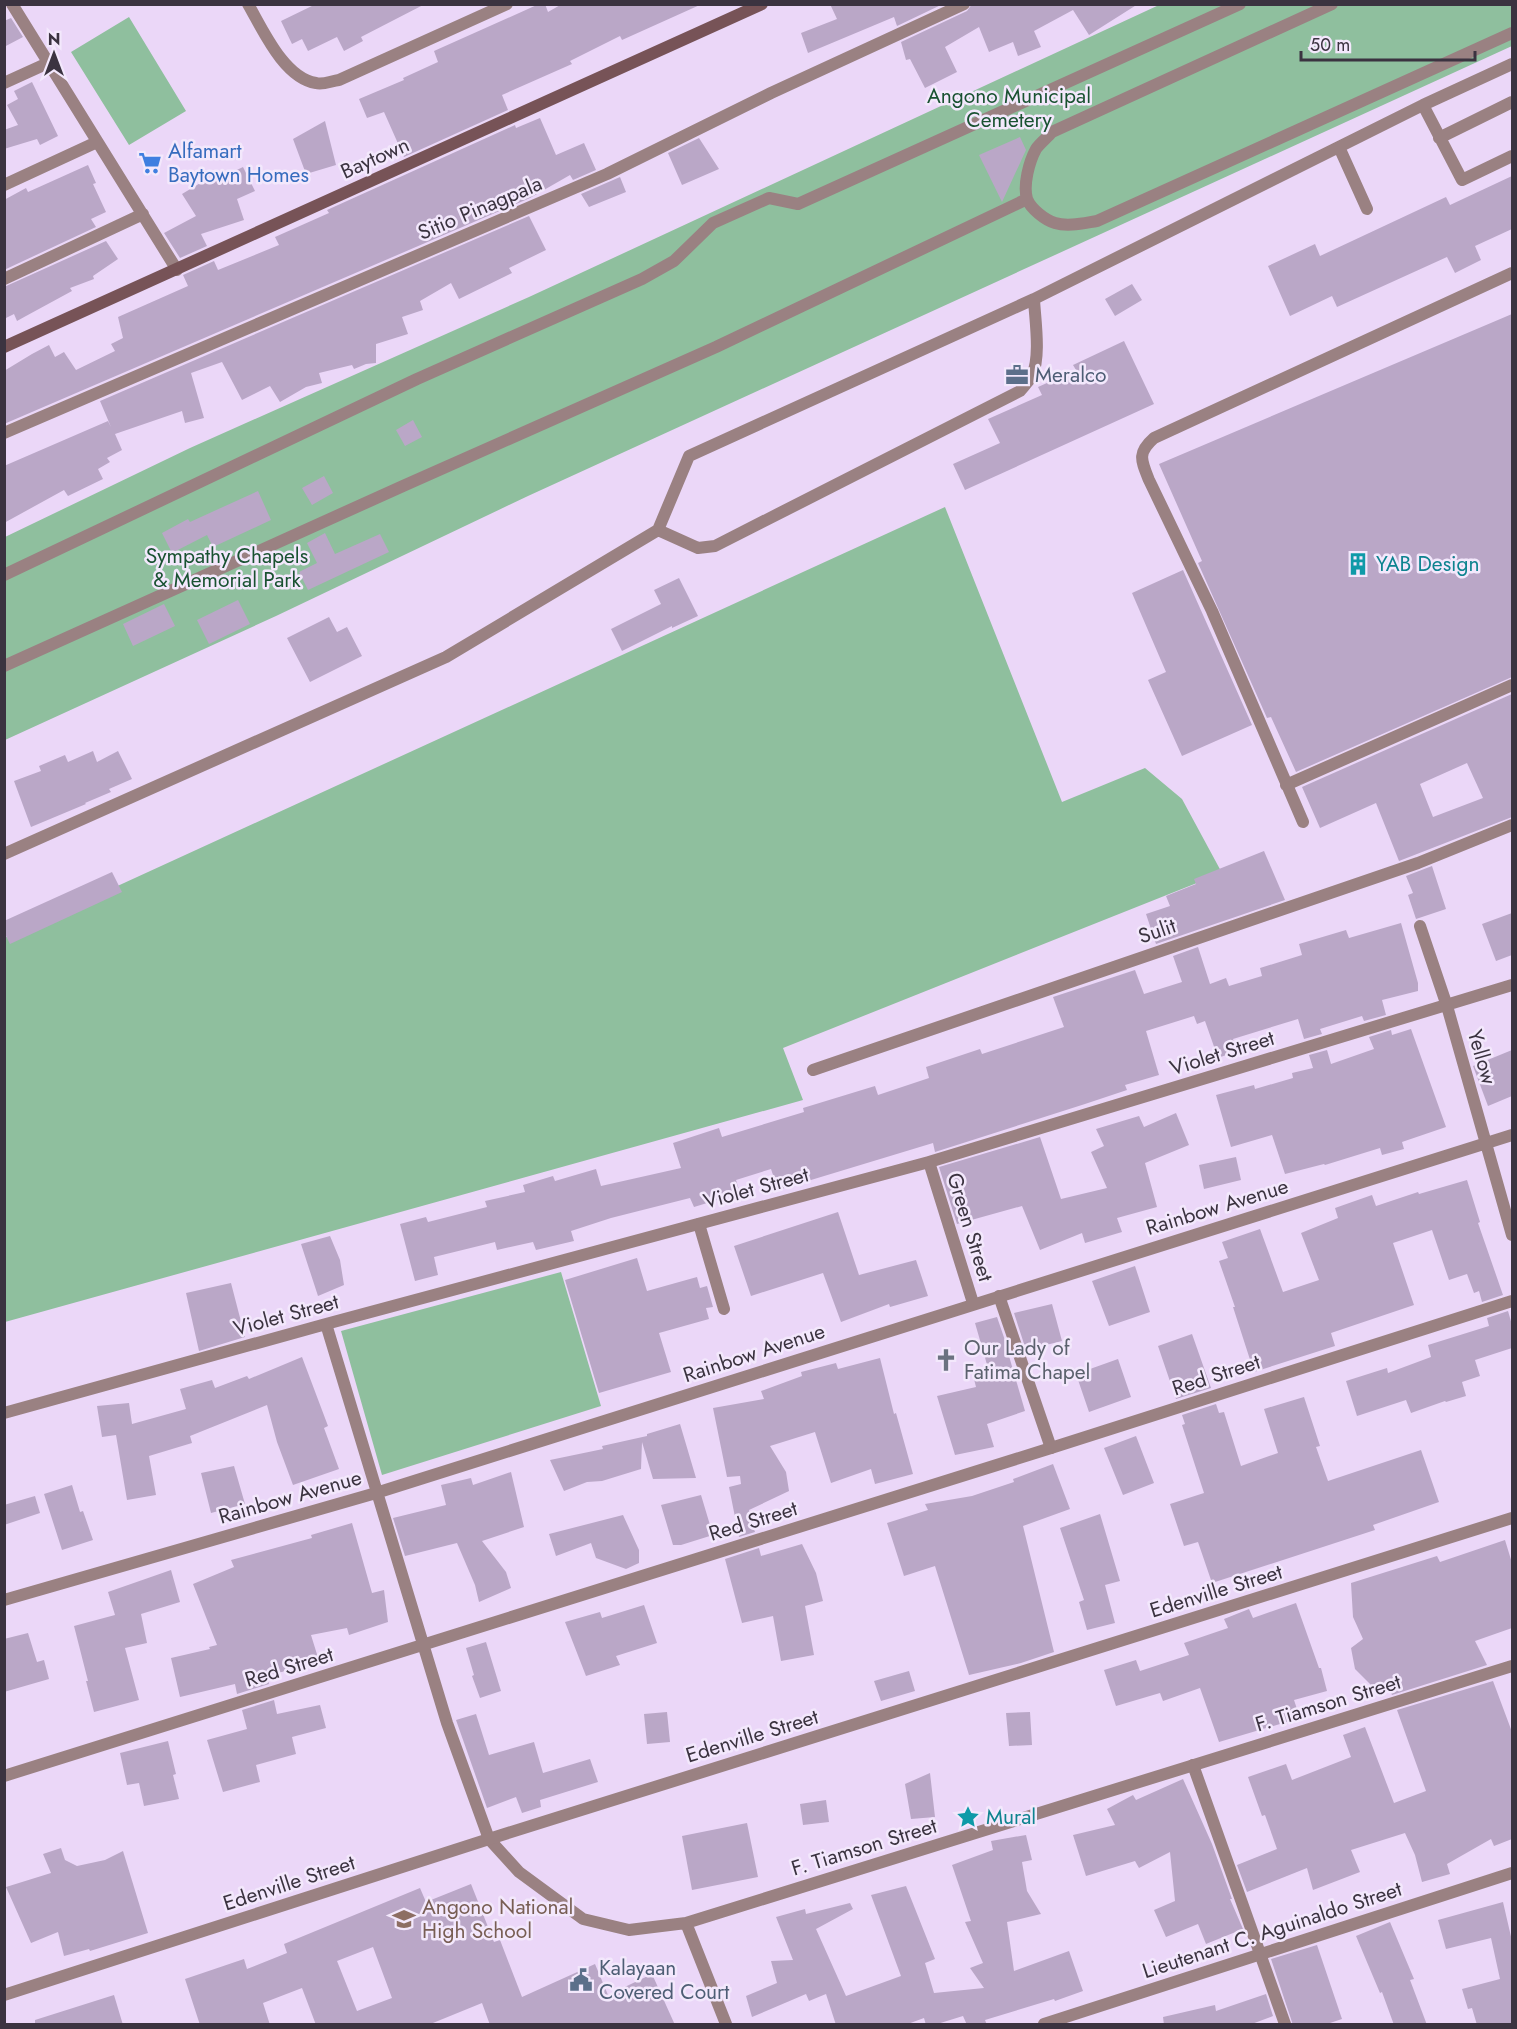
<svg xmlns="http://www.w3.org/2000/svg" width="1517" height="2029" font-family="Jost,sans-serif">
  <rect width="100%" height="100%" fill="#ebd7f8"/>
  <!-- green -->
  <path fill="#8fbf9e" d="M1159,5H1512V46L528,496L276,616L5,740V537L190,448L529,297Z
    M129,17L186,111L129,145L71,52Z
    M945,507L1062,802L1145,768L1182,799L1222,873L783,1048L803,1100L5,1322L4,938Z
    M561,1272L601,1406L382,1475L341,1331Z"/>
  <!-- building -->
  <path fill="#baa7c7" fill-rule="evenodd" d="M316,4H425L361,37L363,41L344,51L337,37L308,51L302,39L292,44L281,21Z
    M539,4H545L548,12L562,4H702L622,40L620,36L570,61L572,64L502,95L508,110L404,157L384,112L367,118L359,99L404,80L403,78L438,62L434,51Z
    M830,4H943L897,26L894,17L808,53L801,33L837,19Z
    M972,4H1138L1089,35L1073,10L1034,31L1041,47L1018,56L1013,42L989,52L979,27L945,47L957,72L925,88L910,59L906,60L901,42L967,11Z
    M11,18L23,37L4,47V21Z
    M32,82L58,136L40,145L37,139L4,149V130L18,125L7,105L18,99L14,91Z
    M540,118L556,155L584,143L596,170L573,180L570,175L530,198L4,424V371L32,354L49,345L55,357L64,352L76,370L115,351L111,344L123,338L118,317L188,286L183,275L214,261L218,270L279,245L275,237L329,213L327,210L515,125L516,128Z
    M325,121L336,165L306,174L293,139Z
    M1020,137L1026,150L1002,202L979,155Z
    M699,138L719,169L682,185L668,153Z
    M88,165L96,183L93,184L106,212L91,219L96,227L4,270V200L26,188L28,192Z
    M243,167L255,191L237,199L244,220L201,234L207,246L180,258L164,233L196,216L182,194L207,179L210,183Z
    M1512,176V229L1475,246L1481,260L1455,273L1447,257L1337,307L1332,296L1290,316L1268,266L1315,244L1320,256L1446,197L1450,205Z
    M620,177L626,192L589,207L581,194Z
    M529,216L546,250L509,268L512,273L459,299L451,283L420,301L423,310L402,317L408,334L376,344V363L366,364L354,369L352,365L319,373L322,383L306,387L280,402L270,386L242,400L222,362L191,373L204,418L185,423L182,411L115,434L122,450L107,458L110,462L98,469L103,479L68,496L64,490L4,523V466L108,421L111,427L100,401Z
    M106,241L118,259L93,276L94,279L70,288L72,291L26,316L17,321L14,314L4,319V287Z
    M1132,284L1142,300L1115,316L1105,299Z
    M1512,314V677L1296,772L1271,717L1267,718L1198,563L1202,561L1159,464Z
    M1124,341L1154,404L965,490L953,464L1000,443L988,419L1042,395L1038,387L1076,370L1073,365Z
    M413,420L422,437L405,446L396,430Z
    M324,476L333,493L312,505L302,488Z
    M258,491L271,520L213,547L207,535L172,553L162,533L188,519L190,522Z
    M325,533L335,554L380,534L389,552L308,590L299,572L317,563L307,543Z
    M1183,570L1252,725L1182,756L1148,680L1166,672L1132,593Z
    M679,578L698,616L672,628V626L622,651L611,629L661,604L654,590Z
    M238,600L250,624L209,644L197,620Z
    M164,604L175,626L133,646L123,624Z
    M329,617L337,632L347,627L362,656L310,682L287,638Z
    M1512,694V817L1399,861L1376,803L1320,828L1302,787ZM1467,763L1483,798L1433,817L1420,784Z
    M93,751L97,762L118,751L132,779L109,789L111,792L85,803L86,804L31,827L14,781L41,771L39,766L65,755L68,762Z
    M1264,851L1285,900L1156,944L1146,914L1170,906L1166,896L1196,884L1194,879Z
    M1432,866L1446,909L1416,919L1408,895L1413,893L1406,876Z
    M112,872L122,892L10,944L4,932V921Z
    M1512,913V955L1496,961L1482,924Z
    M1401,923L1418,983V991L1382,1000L1386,1015L1364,1021L1362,1016L1320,1029L1322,1034L1304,1039L1298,1019L1233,1039L1237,1051L1218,1058L1205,1021L1197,1024L1194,1016L1146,1031L1159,1075L1125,1085L1127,1090L1085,1104L935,1152L933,1143L778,1190L771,1169L736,1180L740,1193L694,1207L690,1198L611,1218L571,1231L574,1241L536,1250L533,1242L497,1250L495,1242L434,1257L438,1275L415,1281L400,1224L426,1217L428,1222L487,1207L485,1201L525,1192L523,1185L553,1176L555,1181L596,1169L601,1186L681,1168L673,1143L719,1128L722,1137L804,1112L803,1108L875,1086L878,1095L929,1078L926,1067L980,1049L982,1054L1064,1027L1053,997L1135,970L1144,994L1182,982L1173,956L1198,947L1210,984L1226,978L1229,986L1262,976L1260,968L1302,955L1299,944L1346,930L1349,938Z
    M1411,1029L1446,1127L1402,1142L1404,1149L1382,1155L1380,1148L1325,1165L1324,1164L1285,1174L1272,1135L1231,1147L1216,1095L1254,1085L1255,1089L1293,1078L1292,1073L1313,1068L1309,1055L1327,1050L1331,1064L1374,1049L1369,1037L1391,1030L1392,1035Z
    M1512,1050V1096L1488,1106L1473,1066Z
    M1176,1113L1189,1145L1145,1163L1157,1207L1117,1218L1122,1232L1085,1243L1082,1233L1040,1250L1022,1206L957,1224L939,1167L1040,1137L1061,1199L1107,1188L1091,1152L1104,1146L1096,1129L1139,1116L1144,1127Z
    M1236,1157L1241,1180L1204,1189L1199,1165Z
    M1467,1180L1480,1222L1478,1223L1503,1295L1482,1302L1479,1291L1474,1293L1467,1274L1449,1280L1432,1230L1393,1243L1414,1305L1331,1333L1335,1346L1254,1372L1233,1307H1235L1219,1261L1228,1258L1222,1242L1260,1229L1283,1292L1319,1280L1301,1233L1338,1218L1335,1208L1372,1195L1376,1206L1418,1192L1419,1194Z
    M838,1212L859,1275L916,1260L928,1296L890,1307L889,1304L841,1322L823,1273L751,1296L734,1246Z
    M330,1236L340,1260L344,1285L318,1296L301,1244Z
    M637,1258L647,1291L697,1277L700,1288L707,1286L713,1307L706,1308L709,1319L659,1333L671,1372L599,1393L565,1280Z
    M1135,1266L1150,1312L1109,1326L1092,1281Z
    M231,1283L245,1337L199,1351L186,1293Z
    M1052,1304L1062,1341L1026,1350L1014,1313Z
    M1508,1311L1512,1325V1348L1475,1360L1480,1376L1462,1382L1466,1396L1446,1402L1445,1401L1411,1413L1406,1400L1357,1416L1346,1381L1387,1368L1388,1373L1431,1357L1428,1345L1489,1326L1487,1318Z
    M997,1317L1010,1355L1009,1356L1025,1411L987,1424L994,1447L955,1455L937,1396L976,1387L974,1379L990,1375L975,1323Z
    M1192,1334L1211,1388L1176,1399L1158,1346Z
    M302,1357L328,1426L324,1428L339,1469L293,1485L277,1442L267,1405L190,1436L192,1443L149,1456L156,1495L127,1500L116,1435L102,1437L97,1406L129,1403L132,1424L186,1409L180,1389L212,1380L215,1388L247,1376L249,1379Z
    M880,1358L894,1414L896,1413L913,1474L875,1484L871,1469L831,1483L815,1432L770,1446L786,1472L789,1491L749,1510L755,1532L739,1537L729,1487L741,1484L740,1476L727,1477L713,1408L764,1399L761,1391L802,1376L801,1372L836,1363L838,1369Z
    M1118,1359L1131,1397L1089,1412L1076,1374Z
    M1304,1397L1320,1446L1316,1447L1328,1481L1421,1450L1439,1502L1373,1525L1375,1530L1212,1583L1198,1542L1184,1546L1170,1504L1204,1493L1182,1425L1185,1424L1182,1415L1216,1404L1219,1413L1224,1412L1241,1466L1278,1453L1264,1409Z
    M680,1424L696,1478L653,1479L642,1442L641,1469L602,1481L587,1482L564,1491L550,1460L603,1449L602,1446L647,1436V1434Z
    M1136,1436L1154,1483L1123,1495L1104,1448Z
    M1053,1464L1070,1509L1023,1526L1054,1652L1021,1663L969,1675L935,1566L904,1576L887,1523L928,1510L925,1504L972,1496L1014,1482L1013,1479Z
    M234,1466L245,1504L211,1513L201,1473Z
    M511,1472L524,1527L482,1541L506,1572L511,1588L479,1602L475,1585L457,1543L405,1556L393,1518L446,1505L441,1485L471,1478L473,1485Z
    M72,1485L80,1512L83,1511L93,1540L62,1550L44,1494Z
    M701,1495L713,1535L681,1545H673L661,1505Z
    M35,1496L40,1513L4,1525V1505Z
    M1100,1514L1120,1581L1105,1585L1115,1623L1087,1630L1079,1602L1084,1600L1060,1528Z
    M623,1515L639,1550V1563L626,1569L596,1558L591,1543L556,1556L549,1534Z
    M352,1523L372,1593L384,1590L388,1622L349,1635L347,1628L311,1635L320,1664L267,1675L269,1684L237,1694L235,1684L180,1697L171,1658L210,1649L209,1647L217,1645L193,1584L234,1567L231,1560L312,1538L311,1535Z
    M1505,1540L1512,1563V1628L1475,1641L1487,1665L1392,1695L1389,1688L1378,1692L1355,1669L1351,1648L1363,1639L1353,1617L1351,1583L1437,1556L1440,1562Z
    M802,1544L816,1573L823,1601L805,1606L814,1655L781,1661L773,1616L742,1623L725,1559L759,1548L761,1556Z
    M171,1570L180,1602L141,1614L147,1643L125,1648L139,1700L94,1712L86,1681H88L74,1626L115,1615L108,1592Z
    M1296,1603L1319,1668H1321L1327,1691L1294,1700L1300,1718L1219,1742L1200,1688L1163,1701L1160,1693L1116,1706L1104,1670L1136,1660L1140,1671L1189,1655L1184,1643L1228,1628L1224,1619L1249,1609L1253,1618Z
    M644,1605L657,1643L616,1656L620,1665L586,1676L565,1622L600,1612L602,1618Z
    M28,1633L37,1662L44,1660L49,1679L4,1692V1639Z
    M486,1642L501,1691L480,1698L472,1676L474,1675L466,1648Z
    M909,1671L915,1691L881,1701L874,1681Z
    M1493,1681L1512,1732V1839L1494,1846L1491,1839L1447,1864L1450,1874L1422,1882L1415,1855L1405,1833L1351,1850L1360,1872L1313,1890L1307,1868L1247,1892L1237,1865L1277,1849L1265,1815L1262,1816L1248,1777L1286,1764L1292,1780L1351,1757L1343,1735L1365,1727L1394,1803L1426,1791L1397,1710Z
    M274,1700L277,1714L320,1705L326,1728L292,1737L296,1754L256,1765L260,1782L223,1792L207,1740L247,1729L242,1710Z
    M667,1712L670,1742L647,1744L644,1714Z
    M1030,1712L1032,1745L1009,1746L1006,1713Z
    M476,1714L489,1755L534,1742L543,1773L590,1759L598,1782L540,1800L541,1807L522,1813L516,1797L487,1808L456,1720Z
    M168,1741L176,1774L173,1775L179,1799L144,1806L139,1783L127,1785L120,1753Z
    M930,1773L935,1817L911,1819L905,1784Z
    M1183,1779L1212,1844L1232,1899H1230L1243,1929L1206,1944L1198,1924L1166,1937L1154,1910L1175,1901L1170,1852L1139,1868L1135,1861L1086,1876L1073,1835L1115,1825L1107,1809L1133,1795L1136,1800Z
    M826,1800L829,1822L803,1825L800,1804Z
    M747,1823L758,1877L692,1890L682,1836Z
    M1026,1835L1032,1860L1022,1862L1027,1891L1041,1914L1007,1922L1014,1971L1069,1951L1083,1991L1055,2001L1054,1999L985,2020L987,2025H967L963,2016L934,2025H926L924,2018L905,2025H836L826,1994L809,2001L806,1994L752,2017L746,1996L777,1983L771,1961L793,1960L776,1917L805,1909L806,1914L850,1903L853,1909L816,1929L846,1996L901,1976L871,1895L906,1886L935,1959L925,1963L934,1993L984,1988L970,1968L983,1963L965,1922L971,1921L952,1865L993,1850L991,1841Z
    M61,1848L65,1860L77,1866L105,1860L123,1851L148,1933L90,1951L89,1949L64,1956L58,1932L31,1943L6,1887L51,1873L43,1854Z
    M471,1884L494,1942L500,1940L522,1997L595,1964L608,1995L652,1974L675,2025H490L482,2003L428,2025H316L302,1988L263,2003L270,2025H200L185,1979L244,1959L247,1969L287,1953L284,1944L420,1888L426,1902ZM373,1947L392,1998L357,2011L337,1961Z
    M1503,1902L1512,1941V2025H1477L1472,2008L1468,2009L1462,1989L1500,1979L1491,1938L1446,1949L1438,1920Z
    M1390,1922L1414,1979L1410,1980L1427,2025H1394L1382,1992L1380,1993L1356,1936Z
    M1317,1945L1342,2019L1324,2025H1293L1271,1959Z
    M1266,1994L1273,2016L1249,2025H1164L1163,2017L1215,2005L1216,2011Z
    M114,1995L123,2025H35V2020Z"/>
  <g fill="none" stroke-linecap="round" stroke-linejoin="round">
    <!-- service -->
    <path stroke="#9a8182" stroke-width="12" d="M1332,4L1052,132C1047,138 1040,143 1036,149C1029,162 1023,185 1027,199C1031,209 1045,220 1055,223C1068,227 1084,223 1097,221L1512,33
      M1423,105L1462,180L1512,156
      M1439,138L1512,102
      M1339,147L1367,209
      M658,530L698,548L715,546L1020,391C1024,386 1029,381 1032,376C1041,356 1035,320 1034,299
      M4,575L417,379L642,279L674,261L713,223L769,198L798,204L1240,4
      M4,666L403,486L716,347L1027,199
      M1286,785L1512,685
      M1303,822L1212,611L1149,480C1141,460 1137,453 1154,438L1512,273
      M4,854L446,657L658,530L689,456L1034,299L1423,105L1512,64
      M699,1224L724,1309
      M999,1296L1051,1448
      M1193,1765L1285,2024"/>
    <!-- minor -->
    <path stroke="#9a8182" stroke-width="12" d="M12,4L177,270
      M248,4C263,30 284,78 316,83C323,85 331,81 339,80L507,4
      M4,83L48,63
      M4,185L97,142
      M4,279L143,214
      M4,433L607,174L771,93L964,4
      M1420,926L1447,1006L1512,1235
      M813,1070L1418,863L1512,825
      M929,1162L973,1303
      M326,1324L447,1723L489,1839L519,1872L583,1919L629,1930L686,1923L1512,1666
      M4,1413L326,1324L929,1162L1512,985
      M4,1600L376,1493L1512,1135
      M4,1776L1051,1448L1512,1301
      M686,1923L726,2024
      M1044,2024L1512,1873"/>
    <!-- tertiary -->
    <path stroke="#9a8182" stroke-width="12" d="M4,1995L489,1839L1512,1518"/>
    <!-- secondary -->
    <path stroke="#775357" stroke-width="12" d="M4,347L762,4"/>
  </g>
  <!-- icons -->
  <defs>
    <g id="supermarket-bare" transform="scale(1.8)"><path d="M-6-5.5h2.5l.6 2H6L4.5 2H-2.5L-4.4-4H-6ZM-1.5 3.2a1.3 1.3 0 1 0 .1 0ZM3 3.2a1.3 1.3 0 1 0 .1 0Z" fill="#3f7fe0" stroke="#f3e8fc" stroke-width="2.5" paint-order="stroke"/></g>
    <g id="office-bare" transform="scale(1.8)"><path d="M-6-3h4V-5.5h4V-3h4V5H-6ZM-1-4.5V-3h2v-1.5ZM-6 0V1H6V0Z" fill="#5c6f8a" stroke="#f3e8fc" stroke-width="2.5" paint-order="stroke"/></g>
    <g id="building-bare" transform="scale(1.8)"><path d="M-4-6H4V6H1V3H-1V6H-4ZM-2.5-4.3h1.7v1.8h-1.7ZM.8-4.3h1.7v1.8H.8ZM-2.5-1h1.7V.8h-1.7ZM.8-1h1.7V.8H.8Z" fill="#0f9aa8" stroke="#f3e8fc" stroke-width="2.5" paint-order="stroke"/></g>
    <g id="church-bare" transform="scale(1.8)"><path d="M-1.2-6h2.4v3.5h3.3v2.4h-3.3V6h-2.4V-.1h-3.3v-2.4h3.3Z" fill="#6b7280" stroke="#f3e8fc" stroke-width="2.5" paint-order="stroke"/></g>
    <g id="sight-bare" transform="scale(1.8)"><path d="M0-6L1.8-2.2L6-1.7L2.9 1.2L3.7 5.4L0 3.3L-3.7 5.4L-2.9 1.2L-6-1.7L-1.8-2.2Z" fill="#0f9aa8" stroke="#f3e8fc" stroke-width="2.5" paint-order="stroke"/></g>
    <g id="school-bare" transform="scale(1.8)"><path d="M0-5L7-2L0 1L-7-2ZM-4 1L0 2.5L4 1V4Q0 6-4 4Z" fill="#8d6e63" stroke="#f3e8fc" stroke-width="2.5" paint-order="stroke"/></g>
    <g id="civic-bare" transform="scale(1.8)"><path d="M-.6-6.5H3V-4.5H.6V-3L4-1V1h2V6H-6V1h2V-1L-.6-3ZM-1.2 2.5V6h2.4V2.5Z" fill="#5c6f8a" stroke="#f3e8fc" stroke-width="2.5" paint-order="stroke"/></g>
  </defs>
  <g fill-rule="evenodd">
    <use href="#supermarket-bare" x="150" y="163"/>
    <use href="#office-bare" x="1017" y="375"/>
    <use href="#building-bare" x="1358" y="564"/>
    <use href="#church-bare" x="946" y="1360"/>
    <use href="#sight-bare" x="968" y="1817"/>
    <use href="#school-bare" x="404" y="1919"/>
    <use href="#civic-bare" x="581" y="1980"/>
  </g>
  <g text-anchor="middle" stroke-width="5" stroke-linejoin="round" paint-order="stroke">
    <!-- park labels -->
    <g font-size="21" fill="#195231" stroke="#f3e8fc">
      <text x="1009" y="103">Angono Municipal<tspan x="1009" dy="24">Cemetery</tspan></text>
      <text x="227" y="563">Sympathy Chapels<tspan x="227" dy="24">&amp; Memorial Park</tspan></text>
    </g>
    <!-- shop labels -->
    <g font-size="21" fill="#366cbe" stroke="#f3e8fc" text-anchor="start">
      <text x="168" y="158">Alfamart<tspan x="168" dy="24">Baytown Homes</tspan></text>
    </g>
    <!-- street labels -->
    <g font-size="21" fill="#3b3340" stroke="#f3e8fc">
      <text transform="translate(375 158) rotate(-24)" y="7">Baytown</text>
      <text transform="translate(480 208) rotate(-23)" y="7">Sitio Pinagpala</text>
      <text transform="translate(1157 931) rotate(-19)" y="7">Sulit</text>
      <text transform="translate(1222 1053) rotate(-17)" y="7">Violet Street</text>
      <text transform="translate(1482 1057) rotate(74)" y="7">Yellow</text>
      <text transform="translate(756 1188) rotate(-15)" y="7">Violet Street</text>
      <text transform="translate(1217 1207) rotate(-17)" y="7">Rainbow Avenue</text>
      <text transform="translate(970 1227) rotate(73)" y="7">Green Street</text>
      <text transform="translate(286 1315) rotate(-15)" y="7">Violet Street</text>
      <text transform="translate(754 1353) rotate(-18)" y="7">Rainbow Avenue</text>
      <text transform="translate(1216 1375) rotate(-18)" y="7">Red Street</text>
      <text transform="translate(290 1497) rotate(-16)" y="7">Rainbow Avenue</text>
      <text transform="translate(753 1521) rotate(-17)" y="7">Red Street</text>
      <text transform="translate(1216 1591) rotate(-17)" y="7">Edenville Street</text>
      <text transform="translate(289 1667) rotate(-17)" y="7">Red Street</text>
      <text transform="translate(1328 1703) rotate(-17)" y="7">F. Tiamson Street</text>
      <text transform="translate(752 1736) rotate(-17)" y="7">Edenville Street</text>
      <text transform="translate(864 1847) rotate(-17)" y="7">F. Tiamson Street</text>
      <text transform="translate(289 1883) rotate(-18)" y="7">Edenville Street</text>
      <text transform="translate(1272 1930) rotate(-18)" y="7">Lieutenant C. Aguinaldo Street</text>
    </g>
    <!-- service labels -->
    <g font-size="21" fill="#4e5e75" stroke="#f3e8fc" text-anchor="start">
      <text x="1035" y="382">Meralco</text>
      <text x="599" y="1975">Kalayaan<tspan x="599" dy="24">Covered Court</tspan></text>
    </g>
    <!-- culture labels -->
    <g font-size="21" fill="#0d838f" stroke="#f3e8fc" text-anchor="start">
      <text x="1376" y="571">YAB Design</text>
      <text x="986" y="1824">Mural</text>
    </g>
    <!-- worship labels -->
    <g font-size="21" fill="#5b616d" stroke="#f3e8fc" text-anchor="start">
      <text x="964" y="1355">Our Lady of<tspan x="964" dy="24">Fatima Chapel</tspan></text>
    </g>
    <!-- education labels -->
    <g font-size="21" fill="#785e54" stroke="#f3e8fc" text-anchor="start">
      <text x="422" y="1914">Angono National<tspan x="422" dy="24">High School</tspan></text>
    </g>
  </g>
  <!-- border -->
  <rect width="1517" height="2029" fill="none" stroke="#3b3340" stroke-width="12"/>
  <!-- north arrow -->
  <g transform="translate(54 54)" stroke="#f3e8fc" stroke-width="4.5" paint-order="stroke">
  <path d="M0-4.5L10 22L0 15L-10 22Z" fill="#3b3340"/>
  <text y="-9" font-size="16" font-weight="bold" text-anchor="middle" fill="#3b3340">N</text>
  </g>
  <!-- scale -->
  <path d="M1301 51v9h174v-9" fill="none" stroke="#3b3340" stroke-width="3"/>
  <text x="1310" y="51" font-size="18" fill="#3b3340" stroke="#f3e8fc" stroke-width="4.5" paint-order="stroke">50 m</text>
</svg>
